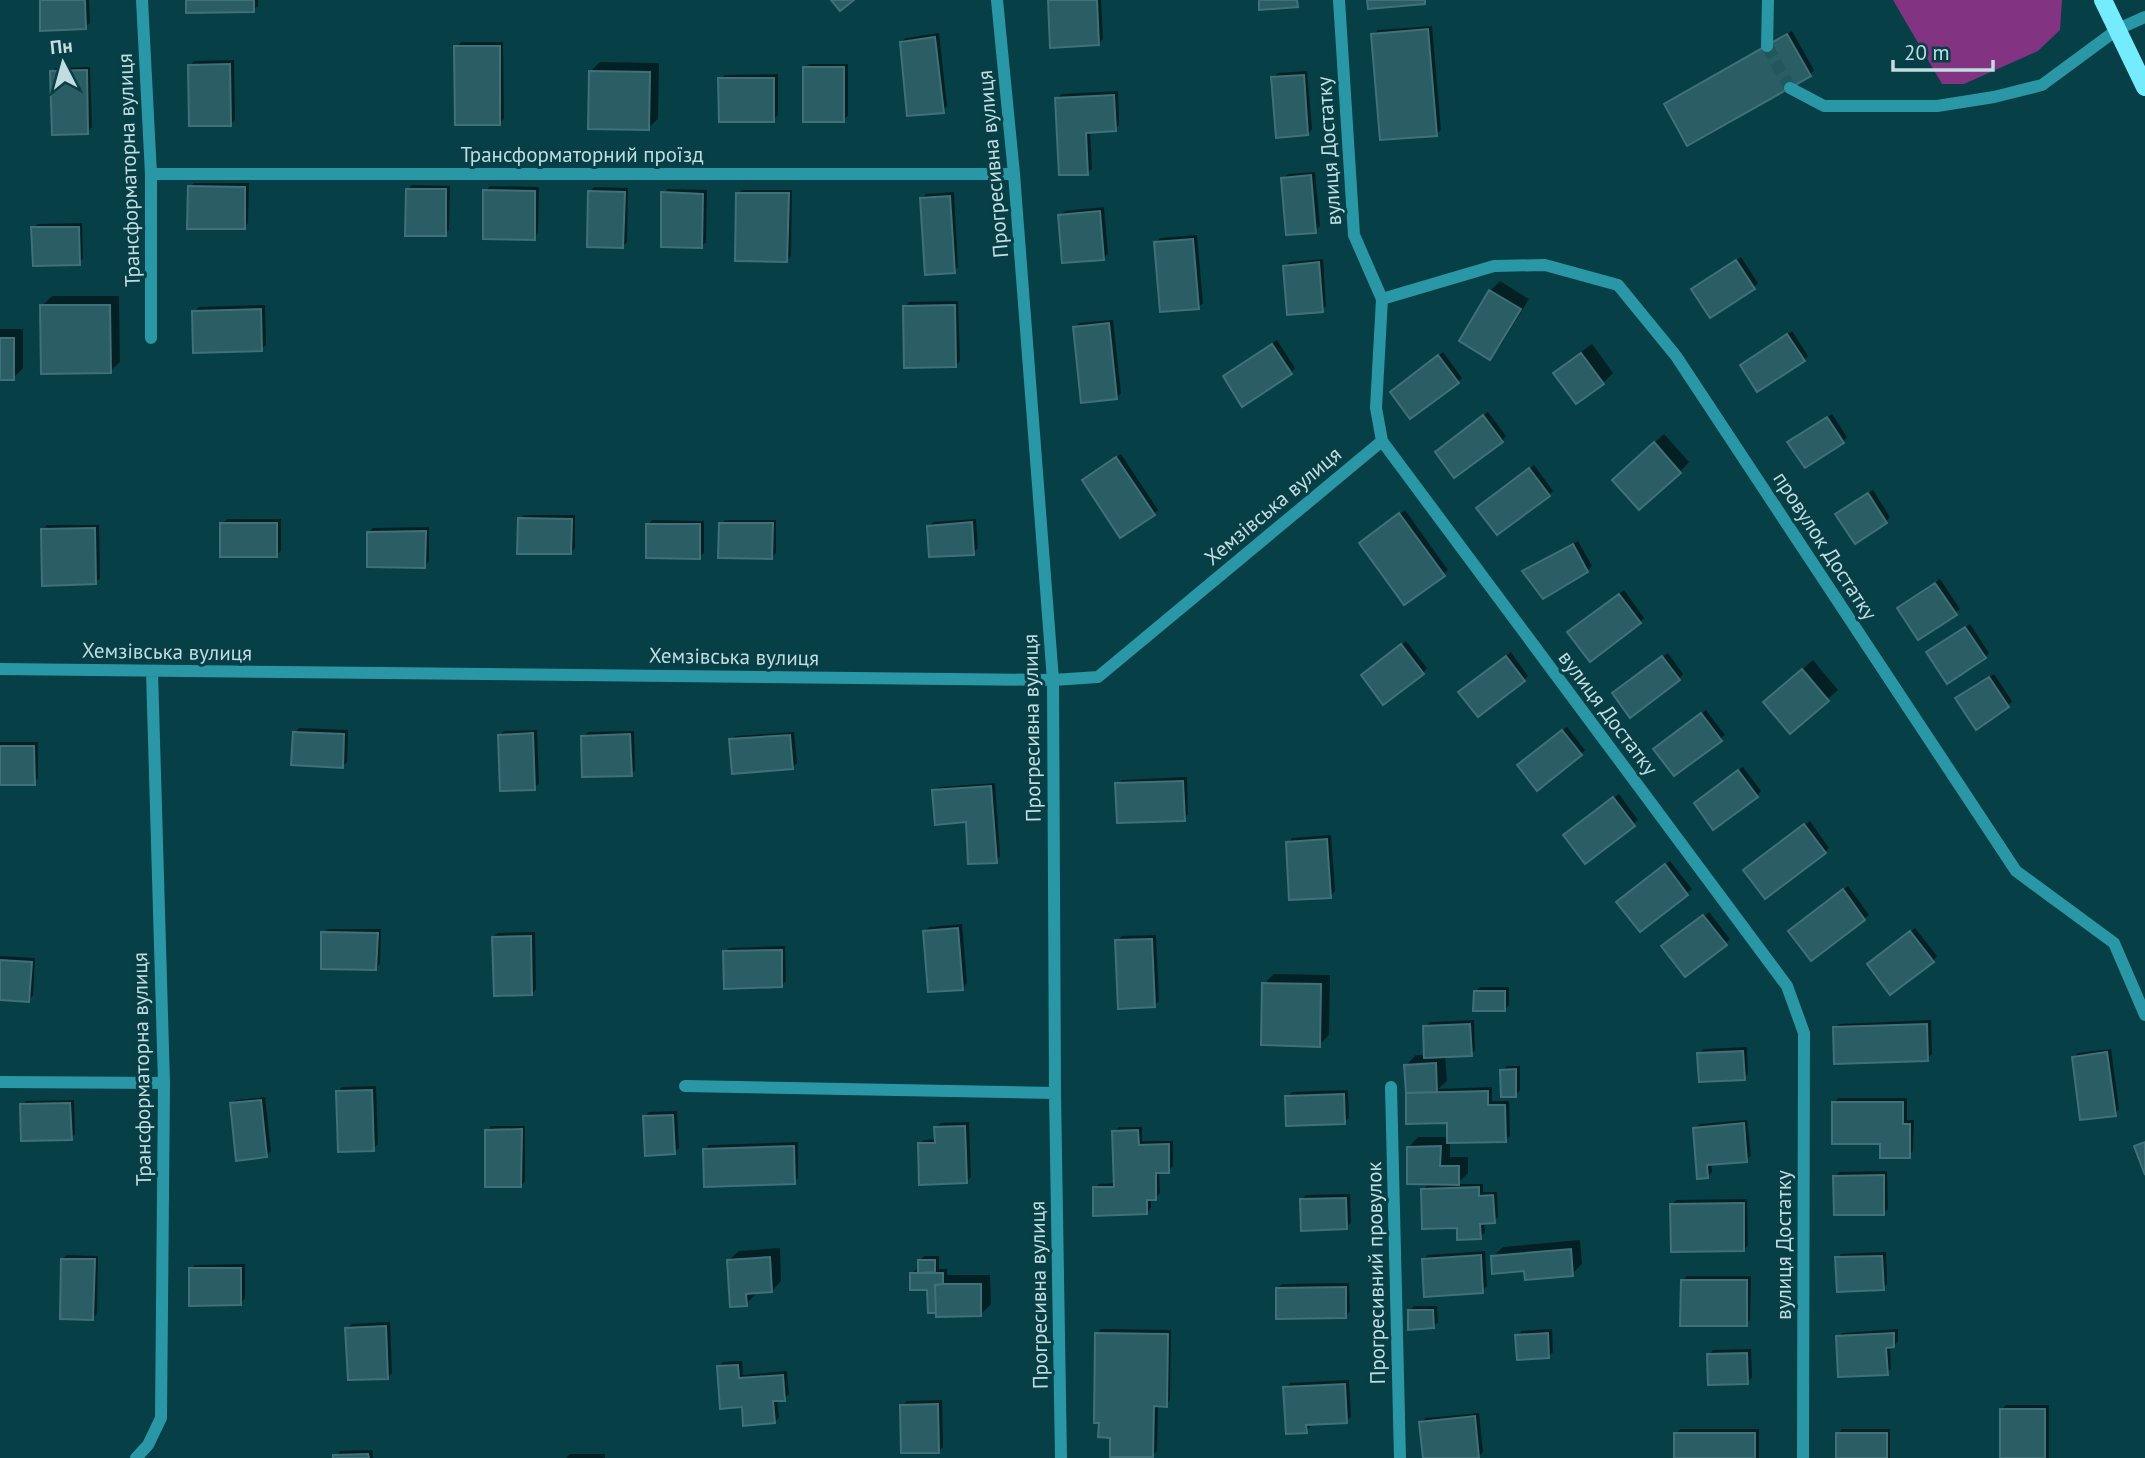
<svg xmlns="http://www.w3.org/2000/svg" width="2145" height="1458" font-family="'PT Sans',sans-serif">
  <rect width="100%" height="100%" fill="#063f46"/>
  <!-- green -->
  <path fill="#823381" d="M1893,0H2062L2060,30L2038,51L1964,84H1942Z"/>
  <!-- shadow -->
  <path fill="#0007" d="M42,0H89L90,23L85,27Z
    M188,0H258V6L253,10Z
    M1049,0H1101L1103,39L1099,43Z
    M1432,26L1441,130L1436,134L1373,35L1378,30Z
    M1792,31L1814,70L1810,75L1666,104L1670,100Z
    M939,33L947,106L943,111L901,42L906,38Z
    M461,42H503L504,119L499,123L456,47Z
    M234,60L235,120L230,125L190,65L195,61Z
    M600,62L659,63L658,119L648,128L590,72Z
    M809,64H848V116L843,120L804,68Z
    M90,67L92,127L87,132L52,72L56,68Z
    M1307,71L1312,129L1308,134L1273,78L1278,73Z
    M778,74V115L773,120L720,79L725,75Z
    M1118,91L1119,125L1115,130L1090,131L1092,169L1087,173L1057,98L1062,94Z
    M1315,172L1320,226L1315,231L1283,178L1288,174Z
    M194,183H249L248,223L244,228L190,187Z
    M412,185L450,186L449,230L445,234L407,190Z
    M490,186L539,187L538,233L534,238L485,191Z
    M594,187L628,188L627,242L623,246L590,192Z
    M668,189L707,190L706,242L702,246L663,193Z
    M742,190H792L791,256L787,260L738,194Z
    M954,192L958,267L954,271L921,199L926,194Z
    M1104,207L1108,254L1103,259L1060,215L1065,211Z
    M82,223L83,258L79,263L33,228L38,224Z
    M1197,235L1203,303L1198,308L1156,243L1160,238Z
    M1741,257L1758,283L1754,287L1693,289Z
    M1323,259L1326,306L1322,310L1285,267L1290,262Z
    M1500,281L1529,299L1499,348L1490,357V291Z
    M52,296H119L120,362L110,371L42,306Z
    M958,301L960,361L955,366L905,307L909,302Z
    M265,305L266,345L261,349L194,312L199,307Z
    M1113,320L1121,393L1117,398L1075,328L1079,323Z
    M0,329H23V368L13,378H0Z
    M1792,331L1808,356L1804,360L1747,361Z
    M1277,340L1295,368L1291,373L1225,376Z
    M1592,344L1613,373L1603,383L1576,402L1555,373L1565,363Z
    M1443,352L1462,378L1458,382L1397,388Z
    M1488,412L1506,436L1502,441L1442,447Z
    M1832,414L1847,437L1843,442L1794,438Z
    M1664,434L1689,462L1680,472L1624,470Z
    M1121,454L1158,510L1154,514L1089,476Z
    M1534,465L1553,491L1548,495L1483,504Z
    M1873,490L1890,517L1886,522L1841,510Z
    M1405,510L1448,570L1405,603L1366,539Z
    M524,515H575V548L571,552L519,519Z
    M227,519H281V551L276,555L222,524Z
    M976,519L978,548L973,553L929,527L933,522Z
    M652,520L704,521V553L699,557L648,525Z
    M725,520H776V553L772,557L721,524Z
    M47,525H99L100,578L95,583L43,530Z
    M429,527V561L424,566L369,532L373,528Z
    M1578,541L1592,566L1587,571L1525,572L1529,567Z
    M1940,579L1960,609L1918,638L1899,608Z
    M1624,590L1644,618L1640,622L1574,628Z
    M1970,624L1989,653L1985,657L1933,648Z
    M1406,641L1427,668L1423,673L1368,671Z
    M1511,652L1528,676L1524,680L1465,687Z
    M1668,653L1683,674L1679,679L1619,689Z
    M1813,660L1838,690L1790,731L1775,693Z
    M1994,674L2012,701L2008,706L1962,694Z
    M1706,710L1725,735L1720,739L1660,745Z
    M1567,727L1585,750L1581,754L1523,760Z
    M299,728L348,730L347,762L343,766L295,733Z
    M537,730L539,784L534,788L500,735L504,731Z
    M634,731L635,770L631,774L583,737L588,732Z
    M794,732L797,763L792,768L731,740L735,736Z
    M0,742H38V778L34,783H0Z
    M1743,767L1761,791L1757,796L1700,798Z
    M1187,777L1188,814L1184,819L1117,784L1122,780Z
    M995,783L1000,856L996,861L967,821L934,791L939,787Z
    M1619,794L1638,820L1585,862L1570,831Z
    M1810,821L1829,848L1825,852L1750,866Z
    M1331,835L1335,891L1330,896L1288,843L1292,838Z
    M1670,861L1692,889L1640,929L1622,897Z
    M1848,886L1869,915L1864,919L1795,927Z
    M1709,912L1730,939L1725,944L1668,942Z
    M962,924L967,983L963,988L925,932L929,927Z
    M1915,928L1937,956L1933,961L1874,959Z
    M328,929H381L380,964L376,968L323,933Z
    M535,932L536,989L532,994L493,937L498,933Z
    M1156,935L1159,1001L1154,1006L1117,941L1122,936Z
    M785,946L786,981L781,986L725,952L729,948Z
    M0,956L35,958L33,996L28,1000L0,999Z
    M1274,974L1330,975L1329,1035L1319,1045L1264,984Z
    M1480,987H1509V1005L1505,1009L1475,992Z
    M1474,1020L1475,1050L1471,1055H1445L1447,1081L1438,1089L1492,1087V1101H1509L1510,1136L1505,1141L1450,1142V1157H1468V1173L1457,1184H1483V1192H1497L1498,1217L1494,1221L1484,1222L1485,1233L1480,1237L1459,1226L1422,1190L1430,1183L1409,1147L1418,1137H1449L1448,1121L1408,1122L1406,1065L1416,1055H1426L1425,1027L1430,1022Z
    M1931,1020L1932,1054L1927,1059L1835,1028L1839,1024Z
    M1747,1047L1748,1074L1744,1079L1699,1053L1704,1049Z
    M2111,1049L2119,1109L2115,1114L2074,1057L2078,1053Z
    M1507,1066H1520V1090L1516,1095L1502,1071Z
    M376,1086L378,1144L373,1149L338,1092L342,1087Z
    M1348,1090L1349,1118L1344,1122L1287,1097L1292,1092Z
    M265,1097L271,1151L266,1156L231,1104L236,1100Z
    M1838,1098H1907V1120H1914L1913,1151L1909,1156L1882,1142L1834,1103Z
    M74,1100L75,1134L71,1138L22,1105L26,1101Z
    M677,1111L679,1148L674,1152L644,1117L649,1112Z
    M1747,1120L1751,1156L1746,1160L1711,1163L1712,1172L1707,1177L1695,1128L1700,1124Z
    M969,1122L971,1177L967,1181L920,1144L924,1140L937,1139L936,1127L941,1123Z
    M491,1126H525V1181L521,1186L487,1131Z
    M1119,1127H1142V1141H1173V1166L1168,1171H1159L1160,1193L1155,1198H1151V1208L1147,1213L1095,1188L1099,1184L1115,1183L1114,1132Z
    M798,1142V1178L794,1182L704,1150L709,1145Z
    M1887,1171L1888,1209L1883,1213L1835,1177L1839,1172Z
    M1350,1194L1351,1223L1346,1227L1302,1200L1306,1195Z
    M1747,1199L1748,1245L1744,1250L1672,1205L1676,1200Z
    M1580,1240L1582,1264L1572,1274L1526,1269L1493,1256L1503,1247Z
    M780,1248L781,1281L772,1291L756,1292V1294L746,1304L729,1260L739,1251Z
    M1485,1251L1487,1286L1482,1291L1423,1259L1428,1255Z
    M1886,1252L1887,1284L1883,1288L1837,1258L1841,1254Z
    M67,1255L98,1256L97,1314L93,1318L62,1259Z
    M924,1256H939V1269H947V1275H990L991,1304L981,1314L929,1288L912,1274L916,1269H920V1260Z
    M245,1264V1298L241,1303L191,1269L195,1265Z
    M1687,1276H1751L1750,1320L1746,1324L1683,1280Z
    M1349,1283L1350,1312L1346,1316L1277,1288L1282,1284Z
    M1414,1306H1437L1438,1322L1433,1327L1409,1311Z
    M390,1322L392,1373L387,1378L347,1328L352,1324Z
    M1101,1329L1171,1330L1170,1400L1166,1405H1158L1157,1451L1153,1455L1112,1436L1097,1334Z
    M1552,1329L1553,1352L1549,1356L1517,1336L1522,1331Z
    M1898,1329V1341L1894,1346H1890L1891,1369L1887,1373L1838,1337L1842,1333Z
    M1751,1349L1752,1378L1747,1382L1709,1355L1713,1350Z
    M742,1361L743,1375L787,1371L789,1394L784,1399H777L779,1417L775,1422L743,1405L719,1367L723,1362Z
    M1349,1380L1351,1417L1346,1421L1310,1423V1427L1306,1431L1285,1388L1290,1383Z
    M942,1400L943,1447L938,1452L902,1405L907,1401Z
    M2006,1405H2049V1458H2002L2001,1410Z
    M1479,1413L1483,1452L1478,1457L1425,1458L1421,1422L1426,1418Z
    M1680,1429H1759V1458H1676V1434Z
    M1842,1429H1890V1458H1838V1434Z
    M372,1450L373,1458H335L340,1451Z
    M570,1454H605V1458H566Z"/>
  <!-- building -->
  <path fill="#2b5d64" stroke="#407179" stroke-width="2" d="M40,0H85L86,29L40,31Z
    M186,0H254V12L186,13Z
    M831,0H854L840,11Z
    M1048,0H1097L1099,45L1050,48Z
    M1259,0H1297L1298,7L1259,10Z
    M1367,0H1425V4L1368,9Z
    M1428,29L1437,136L1380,140L1371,34Z
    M1787,34L1811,76L1687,146L1664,104Z
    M935,37L944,113L907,116L900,42Z
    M454,46H500V125H455Z
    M230,64L231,126H189L188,65Z
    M803,67H844V122H803Z
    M87,70L88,134L52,135L50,71Z
    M589,71L650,72L649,130L588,129Z
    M1304,75L1308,135L1276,138L1271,77Z
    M718,78H774V122H719Z
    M1114,95L1116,131L1086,133L1088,175H1059L1055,98Z
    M1311,175L1316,233L1286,235L1281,178Z
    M188,186L245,187V229H187Z
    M406,189H446V236H405Z
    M483,190L535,191V240L483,239Z
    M588,191L625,192L623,248L587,247Z
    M661,192L703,194L702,248L661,247Z
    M736,193H789L787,262L735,261Z
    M950,196L955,273L925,275L920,198Z
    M1100,211L1104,260L1062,263L1058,215Z
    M31,227H79L80,265L33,266Z
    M1193,239L1199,309L1160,312L1154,242Z
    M1736,260L1755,289L1710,318L1691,289Z
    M1319,262L1323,312L1287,315L1283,266Z
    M1489,290L1521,309L1490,360L1459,341Z
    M40,305H110L111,373L41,374Z
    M955,305L956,367L904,368L903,306Z
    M261,309L262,351L193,353L192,311Z
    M1109,323L1117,399L1081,403L1073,327Z
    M1787,334L1805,361L1757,392L1740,365Z
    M0,338H14V380H0Z
    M1272,344L1292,374L1242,407L1223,376Z
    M1581,353L1604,384L1576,404L1553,373Z
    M1438,355L1459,383L1410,419L1390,392Z
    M1483,415L1503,442L1454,478L1435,452Z
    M1827,417L1844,443L1805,468L1787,442Z
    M1654,442L1681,473L1639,510L1612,480Z
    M1116,457L1155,515L1120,538L1082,480Z
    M1529,468L1550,496L1497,535L1476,508Z
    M1868,493L1887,523L1855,544L1835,514Z
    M1399,513L1445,576L1404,605L1359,543Z
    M518,518L572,519L571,554H517Z
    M972,522L974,555L929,557L927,526Z
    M220,523H277V557H220Z
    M719,523H773L772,559L718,558Z
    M646,524H700V559L646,558Z
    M95,528L96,584L42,586L41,529Z
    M426,531L425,568L367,567V532Z
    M1573,544L1588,572L1543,599L1522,571Z
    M1935,583L1957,615L1918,640L1897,608Z
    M1619,594L1641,623L1590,662L1567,632Z
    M1965,627L1986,658L1947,684L1926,652Z
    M1401,644L1424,674L1383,705L1361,675Z
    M1506,656L1525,681L1478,717L1458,692Z
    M1662,656L1680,680L1630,718L1612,693Z
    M1802,669L1829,701L1790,734L1763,702Z
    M1989,677L2009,707L1976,730L1955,698Z
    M1701,713L1722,741L1674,776L1653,749Z
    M1562,730L1582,755L1537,791L1517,765Z
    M293,732L344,734L343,768L291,765Z
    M533,733L535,790L500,791L498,735Z
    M630,734L632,776L582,777L581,736Z
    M790,735L793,769L732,774L729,739Z
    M0,746H34L35,785H0Z
    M1738,770L1758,797L1713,830L1694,803Z
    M1183,781L1185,821L1117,823L1115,783Z
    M991,786L997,863L968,864L966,822L935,825L932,790Z
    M1613,797L1635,826L1585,864L1563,835Z
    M1804,824L1826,853L1765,899L1743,870Z
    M1327,839L1331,898L1289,900L1286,842Z
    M1665,864L1688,895L1640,932L1616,902Z
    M1843,889L1865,920L1811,961L1788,931Z
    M1703,915L1727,945L1685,977L1661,946Z
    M958,928L963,990L928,992L923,931Z
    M1910,931L1934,962L1890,995L1867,964Z
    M321,932L378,933L376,970L321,969Z
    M531,936L532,995L494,996L492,937Z
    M1152,939L1155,1007L1118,1009L1115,940Z
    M782,950V987L724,989L723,951Z
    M0,960L32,962L29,1002L0,1000Z
    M1262,983L1321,984L1320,1047L1261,1045Z
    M1474,991H1505V1011H1473Z
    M1470,1024L1472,1056L1424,1058L1423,1026Z
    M1927,1024L1928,1061L1834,1064L1833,1027Z
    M1743,1051L1745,1080L1699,1082L1697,1053Z
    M2107,1052L2116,1116L2080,1120L2072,1057Z
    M1436,1063L1437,1092L1406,1093L1404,1065Z
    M1516,1069V1097H1501L1500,1070Z
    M372,1090L374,1151L338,1152L336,1091Z
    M1488,1091V1105H1505L1506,1142L1447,1143V1123L1406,1124V1093Z
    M1344,1094L1345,1124L1286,1126L1285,1096Z
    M261,1100L267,1157L236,1161L230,1103Z
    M1832,1102H1903V1124H1910V1158H1880V1144H1832Z
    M70,1103L72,1140L21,1141L20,1104Z
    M673,1115L675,1154L645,1156L643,1116Z
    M1744,1123L1747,1162L1707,1165L1708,1178L1697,1179L1693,1128Z
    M965,1126L967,1183L919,1185L918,1143H935L934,1127Z
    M522,1129L521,1187H485V1130Z
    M1138,1130L1139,1145L1169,1144V1173H1156V1200H1147V1214L1093,1216V1187H1114L1112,1131Z
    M2145,1142V1175L2134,1146Z
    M794,1146L795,1184L704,1187L703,1149Z
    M1441,1146L1440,1166H1459V1185L1407,1184V1147Z
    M1884,1175V1215H1834L1833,1176Z
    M1479,1187V1196L1493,1195L1495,1223L1480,1224L1481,1239L1457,1240V1228L1422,1229L1421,1189Z
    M1346,1198L1347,1229L1301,1231L1300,1199Z
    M1744,1203V1251L1671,1252L1670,1204Z
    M1571,1249L1573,1276L1525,1280L1524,1271L1492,1274L1491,1256Z
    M1481,1255L1483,1293L1424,1297L1422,1259Z
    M1882,1256L1884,1290L1837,1292L1835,1257Z
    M770,1257L772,1292L746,1294L747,1306L730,1307L727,1260Z
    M61,1259H95L93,1320L60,1319Z
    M918,1260H935V1272L918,1273Z
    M189,1268H241V1305L189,1306Z
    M910,1273H943V1284L935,1285L936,1313H928L927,1290H910Z
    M1681,1280H1747V1326H1680Z
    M943,1284H981V1316L936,1317L935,1285Z
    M1346,1287V1318L1276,1319V1288Z
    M1408,1310H1433L1434,1328L1408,1330Z
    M386,1326L388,1379L348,1380L345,1328Z
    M1095,1333L1168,1334L1167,1407L1154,1406L1153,1457H1110V1438L1098,1437L1099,1423H1094Z
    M1548,1333L1549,1358L1517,1360L1515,1335Z
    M1894,1333V1347L1886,1348L1888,1375L1838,1377L1836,1336Z
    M1747,1353L1748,1384L1708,1385L1707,1354Z
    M738,1365L739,1378L783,1375L785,1401H773L775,1423L743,1426L742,1407L720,1409L717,1366Z
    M1345,1384L1347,1423L1306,1425L1307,1433L1286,1434L1283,1387Z
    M938,1404L939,1453H901L900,1405Z
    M2000,1409H2045V1458H2000Z
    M1475,1416L1479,1458H1423L1419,1422Z
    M1674,1433H1755V1458H1674Z
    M1836,1433H1887V1458H1836Z
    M368,1454L369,1458H333V1455Z"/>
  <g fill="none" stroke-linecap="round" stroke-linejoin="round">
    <!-- minor-tunnel -->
    <path stroke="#22575d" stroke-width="12" stroke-dasharray="12 6" stroke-linecap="butt" d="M1767,46L1790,88"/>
    <!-- minor -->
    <path stroke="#2a97a6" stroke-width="12" d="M142,0L151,174V338
      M997,0L1014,174L1053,680L1055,1093L1061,1458
      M1339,0L1354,235L1382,299L1376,408L1382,441L1787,986L1804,1033L1803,1458
      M1767,46L1768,0
      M1790,88L1824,106H1937L1994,97L2042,85L2118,29L2145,17
      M151,174H1014
      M1382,299L1494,266L1545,265L1618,285L1676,356L2016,871L2114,943L2145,1015
      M0,669L1053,680L1098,677L1382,441
      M0,1082L164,1083
      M685,1086L1055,1093
      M1391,1087L1400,1458
      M136,1458L148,1445L161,1418L164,1083L152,671"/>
    <!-- major -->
    <path stroke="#75ecfd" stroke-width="18" d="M2103,0L2145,87"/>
  </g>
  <g text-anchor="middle" stroke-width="6" stroke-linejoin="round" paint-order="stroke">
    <!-- street labels -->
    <g font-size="21" fill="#c3dce0" stroke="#063f46">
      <text transform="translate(1329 151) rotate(-94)" y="7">вулиця Достатку</text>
      <text x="582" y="162">Трансформаторний проїзд</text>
      <text transform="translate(993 164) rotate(-95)" y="7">Прогресивна вулиця</text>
      <text transform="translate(129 170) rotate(-92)" y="7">Трансформаторна вулиця</text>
      <text transform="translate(1273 506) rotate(-40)" y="7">Хемзівська вулиця</text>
      <text transform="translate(1825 546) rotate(57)" y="7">провулок Достатку</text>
      <text transform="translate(167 652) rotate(1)" y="7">Хемзівська вулиця</text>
      <text transform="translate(734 657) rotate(1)" y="7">Хемзівська вулиця</text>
      <text transform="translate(1608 713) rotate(53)" y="7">вулиця Достатку</text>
      <text transform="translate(1032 728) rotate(-91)" y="7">Прогресивна вулиця</text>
      <text transform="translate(142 1069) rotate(-91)" y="7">Трансформаторна вулиця</text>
      <text transform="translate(1784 1245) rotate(-90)" y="7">вулиця Достатку</text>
      <text transform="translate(1376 1273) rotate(-91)" y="7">Прогресивний провулок</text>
      <text transform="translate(1039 1295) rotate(-91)" y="7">Прогресивна вулиця</text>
    </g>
  </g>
  <!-- north arrow -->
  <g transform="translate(63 63) rotate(354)" stroke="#063f46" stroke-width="5" paint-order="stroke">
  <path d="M0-5L12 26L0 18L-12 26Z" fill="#c3dce0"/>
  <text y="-10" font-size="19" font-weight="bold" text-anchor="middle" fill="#c3dce0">Пн</text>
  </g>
  <!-- scale -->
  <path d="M1893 60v10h100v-10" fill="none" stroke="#c3dce0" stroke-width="3.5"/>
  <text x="1904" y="60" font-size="21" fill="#c3dce0" stroke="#063f46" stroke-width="5" paint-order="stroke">20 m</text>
</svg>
